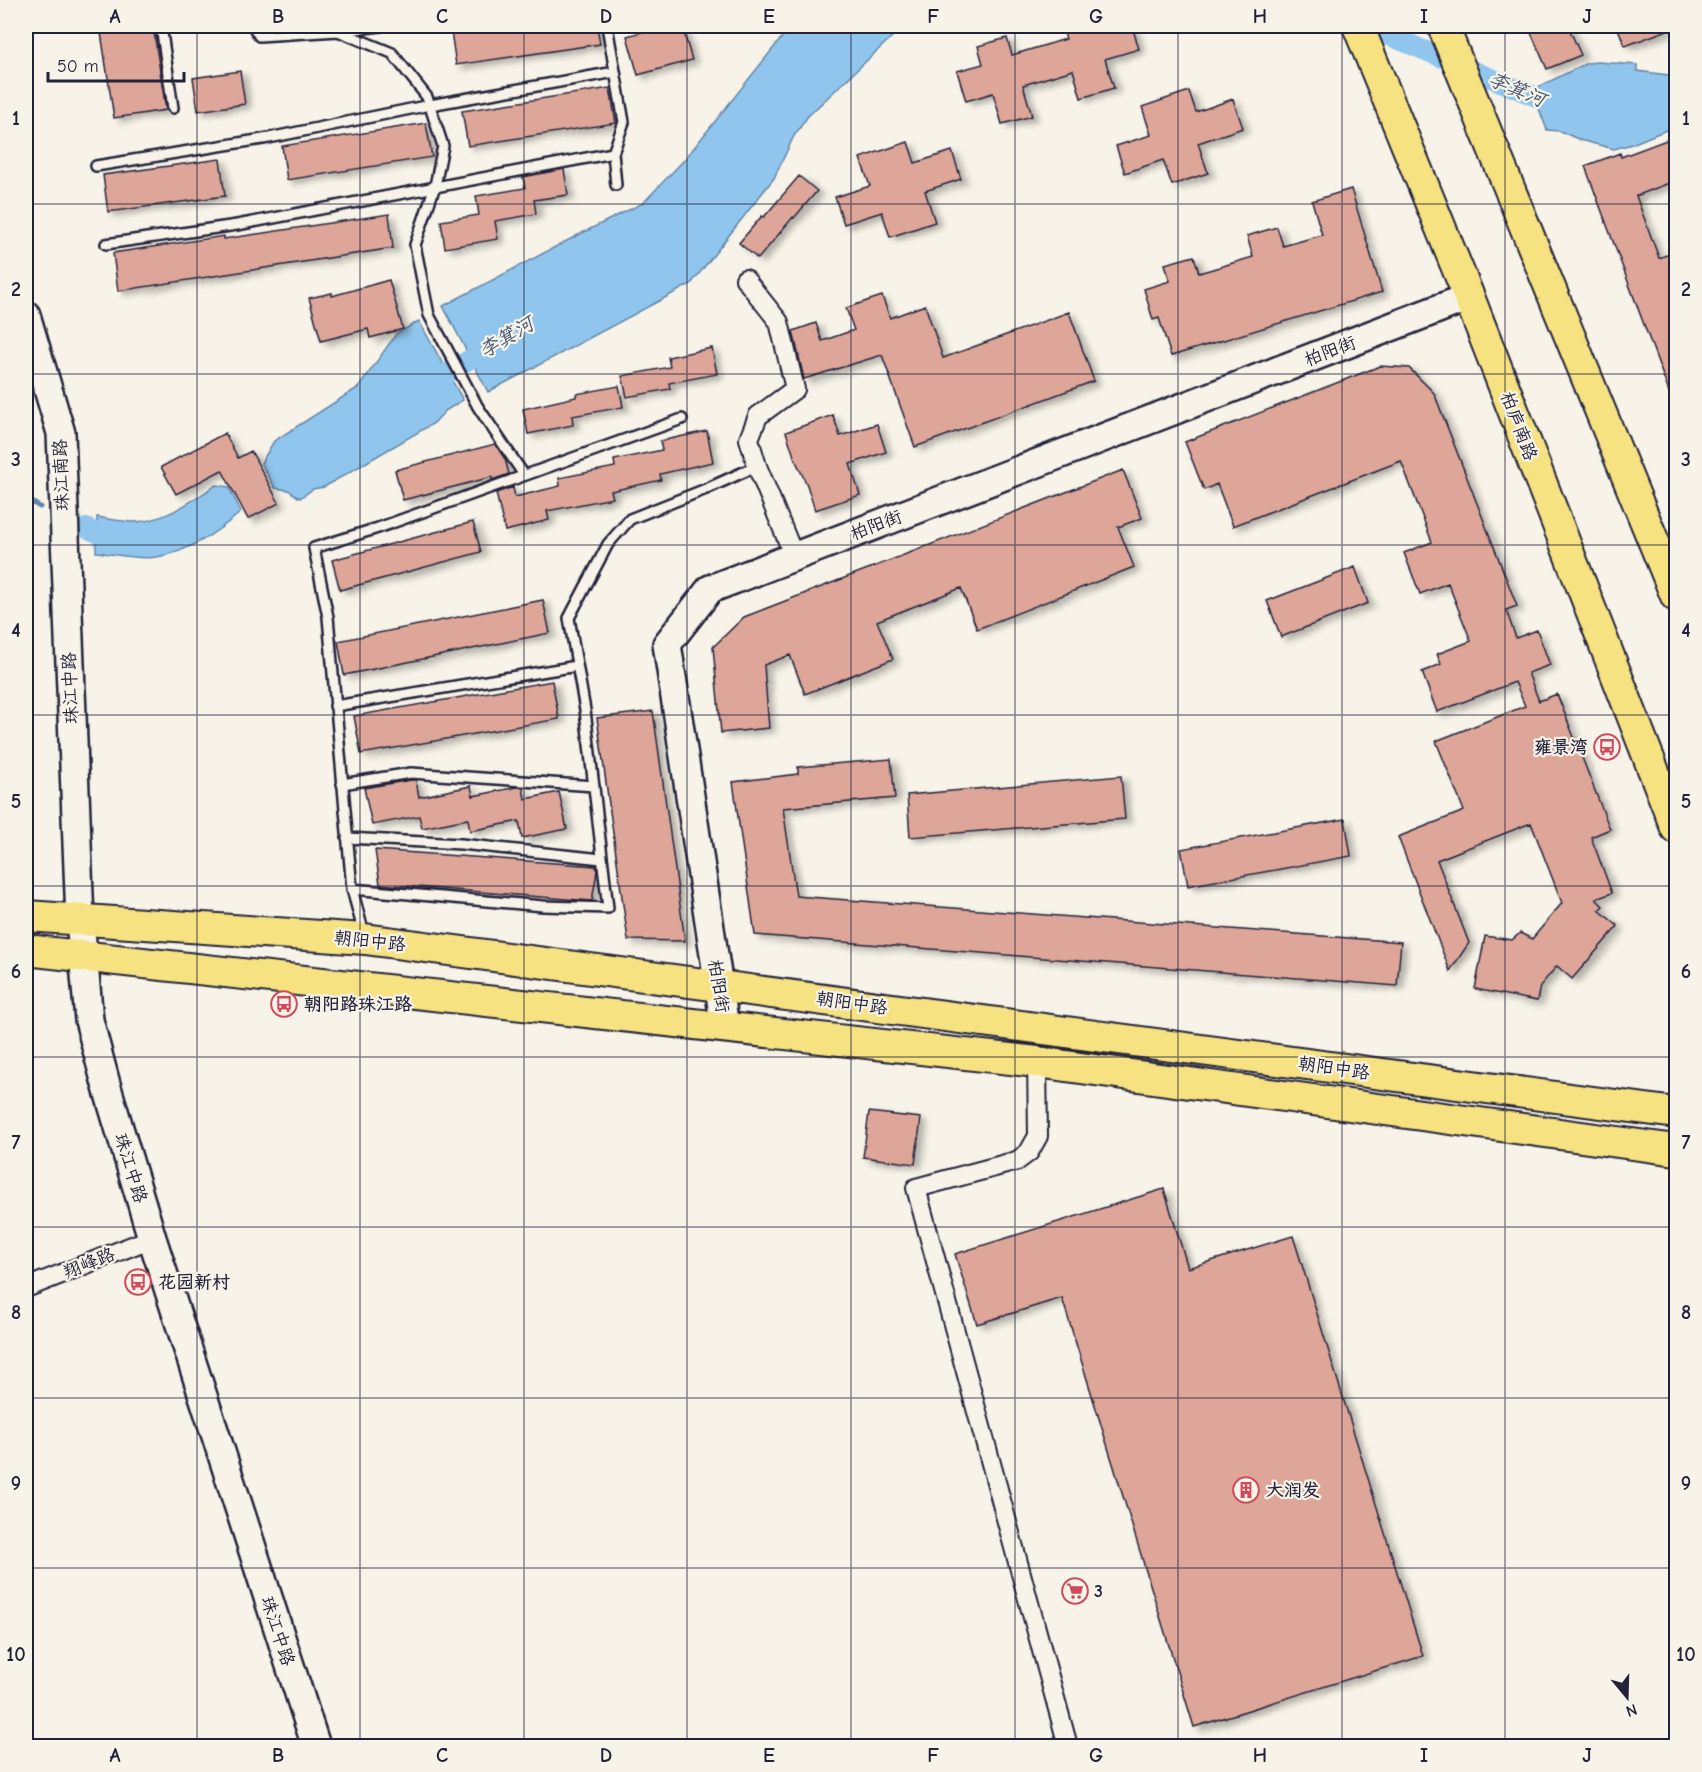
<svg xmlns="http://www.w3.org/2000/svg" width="1702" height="1772" font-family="'Comic Neue','LXGW WenKai TC',sans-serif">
  <defs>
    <filter id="shadow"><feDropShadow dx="6" dy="4" stdDeviation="3" flood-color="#0004"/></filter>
  </defs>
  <rect width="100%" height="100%" fill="#f7f3e8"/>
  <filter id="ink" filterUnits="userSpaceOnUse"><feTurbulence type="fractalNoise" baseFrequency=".0167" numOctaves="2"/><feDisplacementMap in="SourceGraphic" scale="12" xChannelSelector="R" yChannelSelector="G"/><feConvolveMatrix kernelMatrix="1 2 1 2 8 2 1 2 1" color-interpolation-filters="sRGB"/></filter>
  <g filter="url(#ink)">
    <!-- water -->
    <path fill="#90c6ee" stroke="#6484a6" stroke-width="1.5" d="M791,26H894L889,29L894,35L808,116L794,136L774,178L691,284L488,392L443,306L580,234L643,203L685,159Z
      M1598,62L1637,65V71L1676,76V126L1632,144L1614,149L1580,140L1560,131L1547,130L1532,90L1587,63Z
      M419,321L463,400L445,411L434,423L324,487L313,489L300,498L288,490L275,488L261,463L274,441L359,387L396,334Z
      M216,485L229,487L241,512C216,533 189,552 156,557C139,560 114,554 96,552L97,517C109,519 123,522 135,522C166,521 191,501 216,485Z"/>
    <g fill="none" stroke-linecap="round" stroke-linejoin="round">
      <!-- stream -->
      <path stroke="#6484a6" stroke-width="5" d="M26,499L40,507"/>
      <!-- canal -->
      <path stroke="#90c6ee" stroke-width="20" d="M1366,26L1558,106
        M426,386L493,345
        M86,528L97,533L123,538"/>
    </g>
    <!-- building -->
    <path fill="#dea699" stroke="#22223b" stroke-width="1.5" filter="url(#shadow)" d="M100,26H153L166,110L114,118Z
      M487,26H597L600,44L456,65L451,31Z
      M663,26H682L692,60L638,75L627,36Z
      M1062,26H1132L1139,49L1105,59L1114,88L1081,98L1073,70L1023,85L1032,116L1002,124L993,93L966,101L957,71L983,64L978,46L1007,38L1012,55L1066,39Z
      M1528,26H1568L1581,55L1547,69Z
      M1617,26H1676V27L1625,46Z
      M240,71L245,104L198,111L193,78Z
      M610,88L616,123L468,146L462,111Z
      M1189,91L1196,112L1233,99L1243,128L1198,143L1208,173L1172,185L1163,160L1125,173L1116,146L1151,135L1142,107Z
      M426,123L432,157L287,180L282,146Z
      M1677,136V180L1636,196L1659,258L1677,251V408H1675L1585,166L1620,153L1621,157Z
      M908,142L915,163L952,151L961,179L925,191L935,222L890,237L882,212L844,224L835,197L870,186L860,158Z
      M220,159L225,196L108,212L103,175Z
      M564,169L568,195L534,200L536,214L495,221L498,239L445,248L441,221L479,215L476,196L525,188L523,177Z
      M799,176L817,191L794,218L793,217L758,259L739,243L762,216L764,217Z
      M1351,189L1382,292L1171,356L1159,318L1153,320L1144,289L1170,281L1165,264L1194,256L1199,273L1253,257L1247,236L1277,227L1283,246L1322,235L1312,201Z
      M389,214L393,248L118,291L113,253L224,236V239Z
      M389,280L403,329L370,338L368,329L321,341L309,298L332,293V296Z
      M882,296L890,318L925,305L943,358L1069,312L1094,381L915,447L882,355L804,379L793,331L816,323L822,341L854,330L846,308Z
      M712,348L717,374L669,383L670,389L627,397L622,376L670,367L668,357Z
      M1380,366L1409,368L1434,393L1517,606L1506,610L1516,638L1537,630L1550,665L1528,673L1539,701L1557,694L1610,829L1591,837L1612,893L1596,899L1603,906L1599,910L1618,926L1572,979L1557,966L1540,986L1537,1001L1475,989L1485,936L1512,940L1520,933L1532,939L1562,903L1531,823L1437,860L1469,943L1450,971L1398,837L1464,811L1436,741L1525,706L1515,682L1437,712L1422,672L1441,664L1437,654L1471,641L1448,583L1420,594L1404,553L1432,542L1401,461L1233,526L1217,484L1204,490L1185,442Z
      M619,386L623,407L572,416L573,425L528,434L523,409L576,397V394Z
      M833,415L840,436L877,424L886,452L850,464L860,495L815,510L807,485L795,459L786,432Z
      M707,431L713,462L660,474L661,480L611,491L613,498L547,511L549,520L505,531L496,493L513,487L515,497L560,486L559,478L615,467L614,460L662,450L660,441Z
      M225,433L238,458L251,451L279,503L248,519L222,470L176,494L161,467Z
      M495,444L505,459L509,474L492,480V477L403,500L395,470Z
      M1123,470L1142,518L1118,527L1134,567L977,629L961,588L877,621L893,659L805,694L790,655L764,665L769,728L721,733L713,647L744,617Z
      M473,522L481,552L340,590L332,560Z
      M1355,567L1368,603L1281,637L1267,601Z
      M543,600L550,633L344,675L338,641Z
      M552,681L559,719L361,754L354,716Z
      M653,711L685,941L628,940L597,718Z
      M891,759L895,798L783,808L796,896L1401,942L1397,986L755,935L733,782L798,774V767Z
      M1121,776L1125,819L910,837L907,795Z
      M411,780H416L419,797L471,786L473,796L517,787L523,788L525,799L559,792L567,829L522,838L519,821L470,831L468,819L422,828L419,816L372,825L364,788Z
      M1345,819L1351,856L1188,886L1181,849Z
      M375,850L596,866L597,871L592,901L380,884Z
      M869,1112L921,1118L915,1164L863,1157Z
      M1164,1189L1188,1268L1293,1236L1423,1656L1194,1727L1062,1298L977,1324L955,1254Z"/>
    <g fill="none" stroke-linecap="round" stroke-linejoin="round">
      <!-- lane casing -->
      <g stroke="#22223b" stroke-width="14">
        <path id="lane" d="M161,26L173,108
          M253,26L259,36L338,31L392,53L427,97L443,146L435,186L415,245L429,315L478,407L524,475
          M607,26L624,122L613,153
          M339,31L381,26
          M96,166L269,138L430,105L615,72
          M106,244L237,225L613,153L616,185
          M335,706L577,666
          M342,784L411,773L594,786
          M347,838L461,844L602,859
          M352,889L543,906L608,908L585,710L569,618L608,544L630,519L706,489L757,466
          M364,934L352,889L328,617L314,548L378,528L682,419"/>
      </g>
      <!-- street casing -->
      <g stroke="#22223b" stroke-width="22">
        <path id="street" d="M745,279L779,322L795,389L758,416L749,439L757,466L794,556
          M1037,1062L1038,1136L1029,1152L1017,1161L916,1188L1068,1746
          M26,1288L152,1238"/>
      </g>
      <!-- secondary casing -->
      <g stroke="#22223b" stroke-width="32">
        <path id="secondary" d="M26,315L61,433L80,920L89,1020L106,1084L152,1238L316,1746
          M725,1027L667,644L710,589L1469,297"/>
      </g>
      <!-- primary casing -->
      <g stroke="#22223b" stroke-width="34">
        <path id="primary" d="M1358,26L1469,297L1676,828
          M1443,26L1676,596
          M26,916L365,939L1676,1113
          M26,950L1037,1062L1676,1150"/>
      </g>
      <!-- lane -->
      <use href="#lane" stroke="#f7f3e8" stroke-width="9"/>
      <!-- street -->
      <use href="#street" stroke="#f7f3e8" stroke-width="18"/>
      <!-- secondary -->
      <use href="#secondary" stroke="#f7f3e8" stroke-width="27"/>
      <!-- primary -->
      <use href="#primary" stroke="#f6e281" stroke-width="30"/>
    </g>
  </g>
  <!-- grid -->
  <path fill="none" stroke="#22223b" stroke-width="1.5" stroke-opacity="0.55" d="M197,26V1746M360,26V1746M524,26V1746M687,26V1746M851,26V1746M1015,26V1746M1178,26V1746M1342,26V1746M1505,26V1746M26,204H1676M26,374H1676M26,545H1676M26,715H1676M26,886H1676M26,1057H1676M26,1227H1676M26,1398H1676M26,1568H1676"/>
  <!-- icons -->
  <defs>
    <g id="bus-ring" transform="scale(1.35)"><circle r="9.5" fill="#f7f3e8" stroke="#d1495b" stroke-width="1.5"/><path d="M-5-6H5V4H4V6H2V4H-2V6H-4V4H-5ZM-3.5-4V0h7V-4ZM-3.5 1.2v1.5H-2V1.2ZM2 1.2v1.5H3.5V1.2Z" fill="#d1495b"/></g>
    <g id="building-ring" transform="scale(1.35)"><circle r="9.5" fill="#f7f3e8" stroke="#d1495b" stroke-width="1.5"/><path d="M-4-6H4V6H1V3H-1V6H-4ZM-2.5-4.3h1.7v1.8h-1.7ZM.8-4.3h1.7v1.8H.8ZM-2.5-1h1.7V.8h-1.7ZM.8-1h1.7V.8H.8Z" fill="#d1495b"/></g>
    <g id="supermarket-ring" transform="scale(1.35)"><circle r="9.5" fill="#f7f3e8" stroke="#d1495b" stroke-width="1.5"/><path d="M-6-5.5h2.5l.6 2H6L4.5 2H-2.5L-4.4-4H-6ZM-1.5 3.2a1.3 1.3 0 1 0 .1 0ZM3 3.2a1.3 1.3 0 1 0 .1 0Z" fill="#d1495b"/></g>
  </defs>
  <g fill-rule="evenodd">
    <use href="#bus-ring" x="1607" y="747"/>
    <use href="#bus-ring" x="284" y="1004"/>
    <use href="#bus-ring" x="138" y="1282"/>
    <use href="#building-ring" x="1246" y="1490"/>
    <use href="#supermarket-ring" x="1075" y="1591"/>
  </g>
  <g text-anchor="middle" stroke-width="4.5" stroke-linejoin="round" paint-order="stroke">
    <!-- street labels -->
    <g font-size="18" fill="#22223b" stroke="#f7f3e8">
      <text transform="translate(1330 351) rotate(-21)" y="6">柏阳街</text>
      <text transform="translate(1519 426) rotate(69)" y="6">柏庐南路</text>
      <text transform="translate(61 475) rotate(-92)" y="6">珠江南路</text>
      <text transform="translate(876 525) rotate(-21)" y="6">柏阳街</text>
      <text transform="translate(70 688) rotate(-92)" y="6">珠江中路</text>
      <text transform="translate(370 941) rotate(6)" y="6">朝阳中路</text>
      <text transform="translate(719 986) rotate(81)" y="6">柏阳街</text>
      <text transform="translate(852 1003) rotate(8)" y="6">朝阳中路</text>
      <text transform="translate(1334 1068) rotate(8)" y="6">朝阳中路</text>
      <text transform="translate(131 1168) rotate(73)" y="6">珠江中路</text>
      <text transform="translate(89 1263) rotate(-22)" y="6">翔峰路</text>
      <text transform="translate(278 1631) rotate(72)" y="6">珠江中路</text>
    </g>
    <!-- poi labels -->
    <g font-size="18" font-weight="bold" fill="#22223b" stroke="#f7f3e8" text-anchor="start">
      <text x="1588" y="753" text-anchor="end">雍景湾</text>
      <text x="304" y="1010">朝阳路珠江路</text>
      <text x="158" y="1288">花园新村</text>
      <text x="1266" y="1496">大润发</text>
      <text x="1094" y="1597">3</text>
    </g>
    <!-- water labels -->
    <g font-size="20" font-style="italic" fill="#435371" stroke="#f7f3e8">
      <text transform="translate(1517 89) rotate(23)" y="7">李箕河</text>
      <text transform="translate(506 337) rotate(-31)" y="7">李箕河</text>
    </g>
  </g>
  <!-- margin -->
  <rect width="1702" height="1772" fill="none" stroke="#f7f3e8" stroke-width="66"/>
  <!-- north arrow -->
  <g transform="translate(1627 1697) rotate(161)" stroke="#f7f3e8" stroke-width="4.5" paint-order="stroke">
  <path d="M0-4.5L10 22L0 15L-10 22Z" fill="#22223b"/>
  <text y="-9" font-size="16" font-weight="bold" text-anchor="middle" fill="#22223b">N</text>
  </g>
  <!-- scale -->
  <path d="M48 72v9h136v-9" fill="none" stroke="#22223b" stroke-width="3"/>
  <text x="57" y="72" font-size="18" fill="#22223b" stroke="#f7f3e8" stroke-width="4.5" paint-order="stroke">50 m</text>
  <rect x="33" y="33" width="1636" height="1706" fill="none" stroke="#22223b" stroke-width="2"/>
  <g font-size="20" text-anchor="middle" font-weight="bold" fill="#22223b">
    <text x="115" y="23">A</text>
    <text x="278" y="23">B</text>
    <text x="442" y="23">C</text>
    <text x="606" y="23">D</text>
    <text x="769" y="23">E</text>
    <text x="933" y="23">F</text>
    <text x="1096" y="23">G</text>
    <text x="1260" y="23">H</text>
    <text x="1424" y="23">I</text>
    <text x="1587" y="23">J</text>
    <text x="16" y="125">1</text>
    <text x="1686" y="125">1</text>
    <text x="16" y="296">2</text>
    <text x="1686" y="296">2</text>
    <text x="16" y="466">3</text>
    <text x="1686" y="466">3</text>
    <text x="16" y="637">4</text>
    <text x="1686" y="637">4</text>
    <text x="16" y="808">5</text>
    <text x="1686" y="808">5</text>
    <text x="16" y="978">6</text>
    <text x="1686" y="978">6</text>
    <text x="16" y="1149">7</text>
    <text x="1686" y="1149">7</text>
    <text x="16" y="1319">8</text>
    <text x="1686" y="1319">8</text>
    <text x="16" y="1490">9</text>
    <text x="1686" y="1490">9</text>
    <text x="16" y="1661">10</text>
    <text x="1686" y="1661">10</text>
    <text x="115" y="1762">A</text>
    <text x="278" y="1762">B</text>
    <text x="442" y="1762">C</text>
    <text x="606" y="1762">D</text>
    <text x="769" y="1762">E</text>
    <text x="933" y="1762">F</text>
    <text x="1096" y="1762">G</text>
    <text x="1260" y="1762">H</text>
    <text x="1424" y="1762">I</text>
    <text x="1587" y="1762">J</text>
  </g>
</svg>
